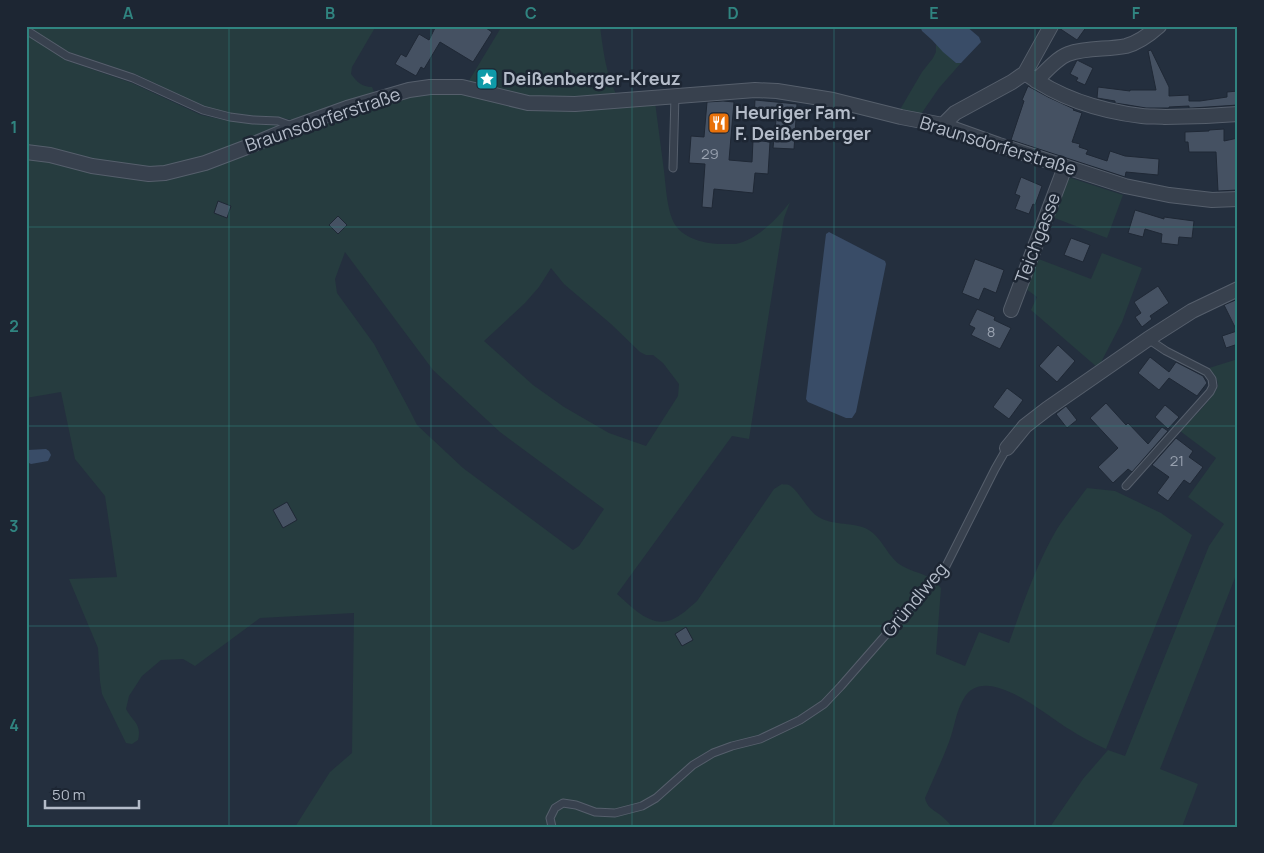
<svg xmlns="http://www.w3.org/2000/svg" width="1264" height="853" font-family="Manrope,sans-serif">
  <rect width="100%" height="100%" fill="#242f3e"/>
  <!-- green -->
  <path fill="#263c3f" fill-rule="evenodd" d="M26,26H376L352,67L351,74C357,82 362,87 372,87L376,96L296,121L278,117L253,116L231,113L205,107L135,74L69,52L65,60L132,83L201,115L230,121L277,125L278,127L277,130L148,178L410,94L467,93L655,102C658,125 661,148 664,171C666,187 667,213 676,226C685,239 707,244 721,244C726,244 732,244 736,244C758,239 777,219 790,202L784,218L749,439L732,436L617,594C631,606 650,628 671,620C681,616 689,608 697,601L774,489L782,484C784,485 787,484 789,485C798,490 807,509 817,516C832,526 850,522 865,528C881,535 886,554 899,564C909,571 920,572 930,578C934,580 938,585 941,588L936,654L965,666L979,632L1009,643C1023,604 1036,565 1057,529C1066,515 1077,502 1087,488L1115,491L1161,513L1192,535L1106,749C1093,743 1081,737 1069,729C1047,716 989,665 966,695C956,709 955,726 949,742C942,761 933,779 925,798C927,807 932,809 939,814C944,818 949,822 952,827H295L330,772L352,753L354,613L260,618L195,666L183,659L161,660L142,676L129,696L126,709C133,722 142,724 138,740L132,744L126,743L102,694L100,681L98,648L69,579L117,577L105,496L75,459L61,392L26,398ZM345,252L433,370L500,432L604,509L579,546L573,550L463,468L417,425L409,409L374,344L337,293L335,279ZM551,268L564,284L611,324L640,352L646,355H653L663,363L679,384L678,396L646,446L609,433L564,407L533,385L484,341L525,303L539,287Z
    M502,26H600C603,50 606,75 617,96L528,99L467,84Z
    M936,44L956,63H961L939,88L919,117L898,113L922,72L933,58L936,52Z
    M1071,178L1123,195L1107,238L1052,217L1066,180Z
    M1102,253L1142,268L1122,322L1098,368L1031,310L1037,297L1026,289L1036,258L1091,279Z
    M1238,359V570L1160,769L1198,784L1182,827H1050L1083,779L1108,750L1125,756L1209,546L1224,524L1188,497L1216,458L1180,431C1188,423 1217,395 1218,385C1218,379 1213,373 1209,368Z"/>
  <!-- water -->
  <path fill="#394c67" d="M920,26H966L979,37L981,42L961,63H956L943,52L932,40L922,31Z
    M829,232L885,261L886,264L856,412L852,418H846L808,402L806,399L826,234Z
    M46,449L49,451L51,455L48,461L31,464L27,462L26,453L28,450Z"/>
  <!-- building -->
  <path fill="#455162" stroke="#1f2835" d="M436,26H483L492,32L473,62L440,42L424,69L421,67L416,76L395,64L401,54L406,57L419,34L429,40Z
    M1060,26H1087L1077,40L1059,28Z
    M1151,50L1169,87V96L1189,95V101H1200L1227,97V92L1238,91V105L1192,108H1189V106L1169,107V108H1146L1128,105L1115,103V101L1097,98L1098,87L1130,91V90H1156L1148,51Z
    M1077,60L1093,68L1085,85L1076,81L1078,78L1070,74Z
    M1028,86L1048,97L1074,109L1073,110L1082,113L1072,142L1080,144L1079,147L1088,150L1086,154L1107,161L1110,151L1125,156L1159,159L1158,175L1126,172L1125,177L1011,140L1024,101L1022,100Z
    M755,100L797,104L794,149L773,148L776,120L754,118Z
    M723,101L734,102L729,160L752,162L753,140L770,142L768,174L755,173L753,193L714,189L712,208L702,207L705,164L689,163L691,136L704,137L707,102Z
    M1224,129V141L1238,138V190L1218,191L1216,152H1189L1188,142H1185V132L1209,131V130Z
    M1021,177L1042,186L1035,205L1033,204L1029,214L1015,209L1020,196L1015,194Z
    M218,201L231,206L227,218L214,213Z
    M1135,210L1164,219V217L1194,221L1192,238L1179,237L1178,245L1161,243L1162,234L1145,229L1143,237L1128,233Z
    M338,216L347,225L338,234L329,225Z
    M1071,238L1090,245L1083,262L1064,255Z
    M975,259L1004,270L996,293L984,288L979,300L962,293Z
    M1158,286L1169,303L1150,316L1152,319L1142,327L1135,317L1141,313L1134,302Z
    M1238,299V344L1226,348L1222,336L1237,331L1224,305Z
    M977,309L995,317L994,320L1011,328L1000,349L971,335L975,328L969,325Z
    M1058,345L1075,361L1057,382L1039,366Z
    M1150,357L1169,372L1176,362L1203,376L1207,383L1197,396L1169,378L1159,390L1138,373Z
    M1007,388L1023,400L1009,419L993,407Z
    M1106,403L1126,425L1128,423L1148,444L1162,427L1168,431L1132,472L1128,469L1113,483L1098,467L1118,448L1090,418Z
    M1165,405L1179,417L1168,429L1155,417Z
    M1066,406L1077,420L1067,428L1056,414Z
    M1176,438L1193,451L1189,457L1203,467L1190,484L1184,480L1168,501L1157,493L1169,477L1152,465Z
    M287,502L297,520L283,528L273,510Z
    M686,627L693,640L682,646L675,634Z"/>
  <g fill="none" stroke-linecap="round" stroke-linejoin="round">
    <!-- lane casing -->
    <g stroke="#565f6c" stroke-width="9">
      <path id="lane" d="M26,30L67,56L133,78L203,110L230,117L253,120L278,121L292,126
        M673,168L675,96
        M1126,486L1210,392L1213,386L1212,379L1207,372L1166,351L1148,339
        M552,827L550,818L555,808L563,803L576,805L595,812L615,813L642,806L656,798L693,765L713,753L732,746L760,739L800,720L824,704L841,686L925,590L938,577L946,566L995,469L1007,448"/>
    </g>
    <!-- street casing -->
    <g stroke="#565f6c" stroke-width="16">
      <path id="street" d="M1025,73C1059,98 1100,111 1142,116C1150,117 1158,116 1165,117C1189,117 1214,116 1238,114
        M1036,81C1044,73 1057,58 1068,54C1087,47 1107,50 1126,46C1137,43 1150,34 1159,26
        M943,125L955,113L1012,82L1025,73L1051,26
        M26,152L50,155L92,166L149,174L165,173L205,163L247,147L294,127L347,108L409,90L430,87H462L528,103L575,104L755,90L777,91L833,100L901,117L943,125L999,145L1125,186L1169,195L1212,200L1238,199
        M1011,310L1065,167
        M1007,448L1025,426L1047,409L1148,339L1192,311L1238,289"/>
    </g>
    <!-- lane -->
    <use href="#lane" stroke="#38414e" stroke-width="7"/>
    <!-- street -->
    <use href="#street" stroke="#38414e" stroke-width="14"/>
  </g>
  <!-- grid -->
  <path fill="none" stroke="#308480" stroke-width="1" stroke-opacity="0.55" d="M229,26V827M431,26V827M632,26V827M834,26V827M1035,26V827M26,227H1238M26,426H1238M26,626H1238"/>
  <!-- icons -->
  <defs>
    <g id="sight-square" transform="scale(1.125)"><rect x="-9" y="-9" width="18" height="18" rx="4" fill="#0f9aa8" stroke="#1d2633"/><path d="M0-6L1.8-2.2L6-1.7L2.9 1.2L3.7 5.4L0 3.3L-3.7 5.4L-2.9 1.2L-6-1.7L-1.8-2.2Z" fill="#fff"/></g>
    <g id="restaurant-square" transform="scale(1.125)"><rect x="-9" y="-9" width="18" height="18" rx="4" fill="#e8710a" stroke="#1d2633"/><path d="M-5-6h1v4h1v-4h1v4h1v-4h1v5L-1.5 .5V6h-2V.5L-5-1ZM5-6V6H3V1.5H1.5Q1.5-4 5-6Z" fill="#fff"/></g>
  </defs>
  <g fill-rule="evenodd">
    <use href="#sight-square" x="487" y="79"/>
    <use href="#restaurant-square" x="719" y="123"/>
  </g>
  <g text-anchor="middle" stroke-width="5" stroke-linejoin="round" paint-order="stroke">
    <!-- number labels -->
    <g font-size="15" fill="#98a1af">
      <text x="710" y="159">29</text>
      <text x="991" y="337">8</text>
      <text x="1177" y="466">21</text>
    </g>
    <!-- poi labels -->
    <g font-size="18" font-weight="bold" fill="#b4bcc9" stroke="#1d2633" text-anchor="start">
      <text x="503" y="85">Deißenberger-Kreuz</text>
      <text x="735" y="119">Heuriger Fam.<tspan x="735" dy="21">F. Deißenberger</tspan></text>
    </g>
    <!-- street labels -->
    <g font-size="18" fill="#b4bcc9" stroke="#1d2633">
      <text transform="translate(323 120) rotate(-19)" y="6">Braunsdorferstraße</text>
      <text transform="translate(998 146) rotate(17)" y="6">Braunsdorferstraße</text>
      <text transform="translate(1038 238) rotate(-69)" y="6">Teichgasse</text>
      <text transform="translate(915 600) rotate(-50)" y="6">Gründlweg</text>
    </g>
  </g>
  <!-- border -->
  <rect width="1264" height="853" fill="none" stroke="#1d2633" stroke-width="55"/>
  <!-- scale -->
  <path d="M45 800v8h94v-8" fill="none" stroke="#b4bcc9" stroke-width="2.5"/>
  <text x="52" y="800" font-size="15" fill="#b4bcc9" stroke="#1d2633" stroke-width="4" paint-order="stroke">50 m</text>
  <rect x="28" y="28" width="1208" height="798" fill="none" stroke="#308480" stroke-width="2"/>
  <g font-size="16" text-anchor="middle" font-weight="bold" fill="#308480">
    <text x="128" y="19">A</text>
    <text x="330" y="19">B</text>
    <text x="531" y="19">C</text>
    <text x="733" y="19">D</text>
    <text x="934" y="19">E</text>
    <text x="1136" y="19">F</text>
    <text x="14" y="133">1</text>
    <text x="14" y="332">2</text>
    <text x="14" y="532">3</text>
    <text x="14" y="731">4</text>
  </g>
</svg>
